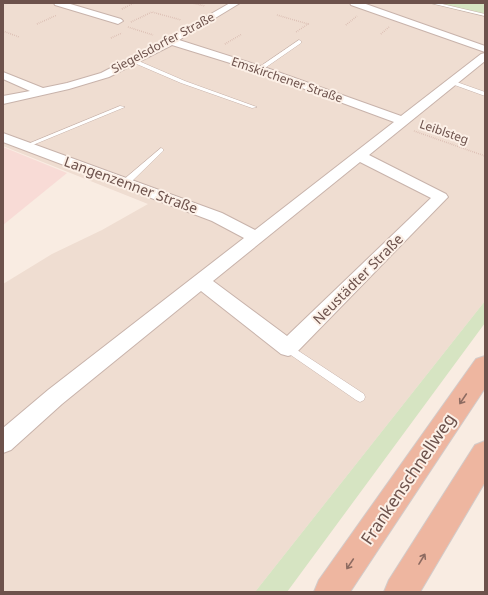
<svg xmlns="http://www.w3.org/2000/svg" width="488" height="595" font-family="'Noto Sans',sans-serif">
  <rect width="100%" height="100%" fill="#f9ece2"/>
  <!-- residential -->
  <path fill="#efddd1" d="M3,3H428L485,16V301L255,592H3V284L52,254L102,230L148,204L3,146Z"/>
  <!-- commercial -->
  <path fill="#f8dbd6" d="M3,147L67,173L3,225Z"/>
  <!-- green -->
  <path fill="#d6e4c2" d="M428,3H485V16Z
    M485,301V323L287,592H255Z"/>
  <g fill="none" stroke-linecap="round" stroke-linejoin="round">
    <!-- service casing -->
    <g stroke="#c8b3ab" stroke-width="1">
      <path id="service" d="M430,3H438L485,14V16Z
        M299,40L301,41V43L262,70H258V68Z
        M134,59L185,81L257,107L252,108L181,83L132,62L131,61Z
        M451,80L485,92V96L449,83L448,82Z
        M120,106L125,107L28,147L26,148L23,146Z
        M161,148L163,149V151L128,185H122V181Z
        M288,344L364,394L365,397L364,400L360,402L356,400L285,351L283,348L285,345Z"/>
    </g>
    <!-- minor casing -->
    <g stroke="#c8b3ab" stroke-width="2">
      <path id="minor" d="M54,3H67L121,19L123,21L118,24L115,23L55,5Z
        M230,3H240L179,40L264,67L401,116L481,54L485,53V61L369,155L446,194L448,197L295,354L288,356L281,354L201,291L62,404L11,450L3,453V428L48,390L244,238L212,221L3,142V133L222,213L255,230L394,122L256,71L172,45L109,77L69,89L3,104V96L30,91L3,79V72L43,88L67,83L101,73L167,39ZM360,162L431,198L287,336L213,281Z
        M350,3H363L485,46V52L351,5Z"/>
    </g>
    <!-- trunk casing -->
    <g stroke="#d3cbc9" stroke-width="2">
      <path id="trunk" d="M485,356V388L350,592H314L319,580L476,359Z
        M485,441V482L420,592H384L389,580L475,445Z"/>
    </g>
    <!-- path -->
    <path stroke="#cfaba1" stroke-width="1.5" stroke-dasharray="0.5 1.5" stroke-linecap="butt" d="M192,3L205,6
      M122,9L134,3
      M277,15L308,24L296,32
      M131,22L152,12L181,20
      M37,24L57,15
      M346,25L357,16
      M128,27L153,35
      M3,31L19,37
      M381,34L389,27
      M111,38L122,33
      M225,44L242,34
      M414,131L485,156"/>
    <!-- service -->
    <use href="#service" fill="#fff" fill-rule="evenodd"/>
    <!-- minor -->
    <use href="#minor" fill="#fff" fill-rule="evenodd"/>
    <!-- trunk -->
    <use href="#trunk" fill="#eeb6a0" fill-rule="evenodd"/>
  </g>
  <!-- one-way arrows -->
  <defs><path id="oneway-shaft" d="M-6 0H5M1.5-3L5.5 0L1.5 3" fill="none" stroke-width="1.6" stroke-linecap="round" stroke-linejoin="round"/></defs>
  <g stroke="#8d6b61">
    <use href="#oneway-shaft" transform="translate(463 399) rotate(124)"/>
    <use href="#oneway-shaft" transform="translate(422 559) rotate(-59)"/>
    <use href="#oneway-shaft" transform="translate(350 564) rotate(124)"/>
  </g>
  <g text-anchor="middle" stroke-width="4" stroke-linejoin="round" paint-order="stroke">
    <!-- far-street labels -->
    <g font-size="12" fill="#6d524c" stroke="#fcf0e7">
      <text transform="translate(163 43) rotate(-28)" y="4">Siegelsdorfer Straße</text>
      <text transform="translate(287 80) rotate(19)" y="4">Emskirchener Straße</text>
      <text transform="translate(444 132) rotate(19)" y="4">Leiblsteg</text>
    </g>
    <!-- street labels -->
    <g font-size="14" fill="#6d524c" stroke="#fcf0e7">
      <text transform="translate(131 185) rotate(20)" y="5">Langenzenner Straße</text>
      <text transform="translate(358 279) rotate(-45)" y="5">Neustädter Straße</text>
    </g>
    <!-- near-street labels -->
    <g font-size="17" fill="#6d524c" stroke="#fcf0e7">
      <text transform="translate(408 479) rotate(-56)" y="6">Frankenschnellweg</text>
    </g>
  </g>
  <!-- border -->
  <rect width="488" height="595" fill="none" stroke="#6d524c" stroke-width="8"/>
</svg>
